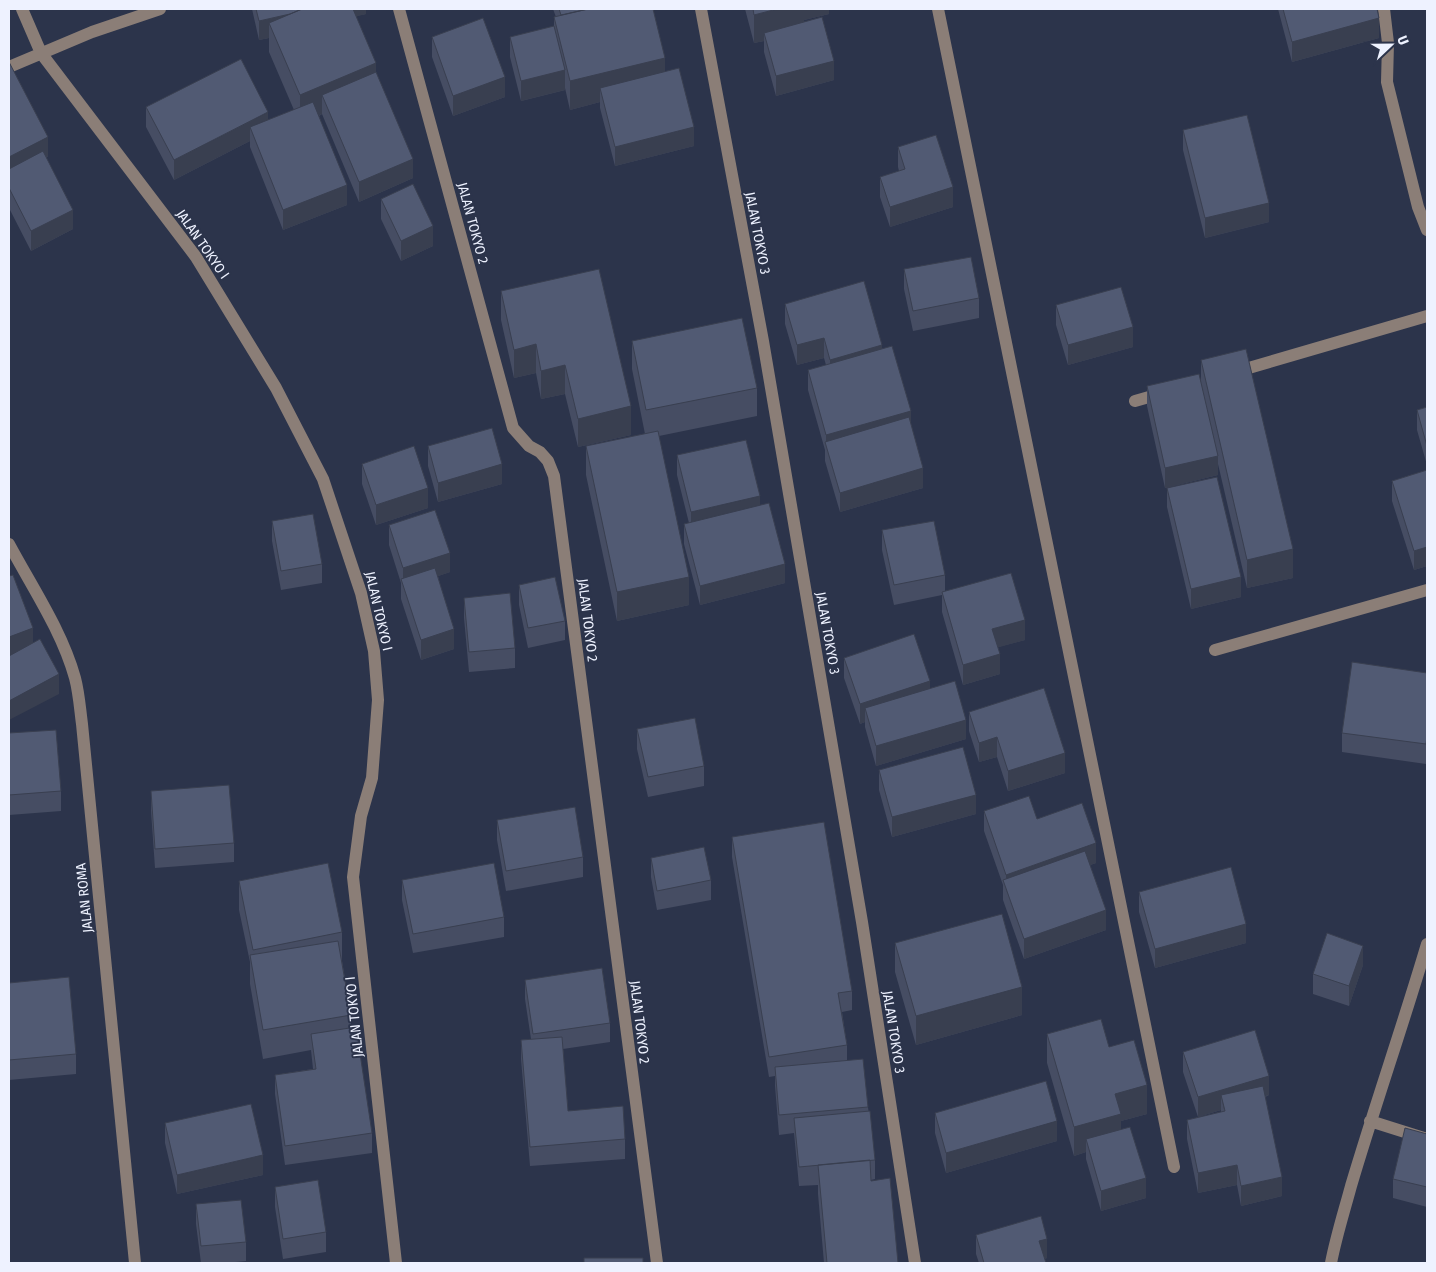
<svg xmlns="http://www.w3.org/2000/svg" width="1436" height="1272" font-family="'Fira Sans Condensed',sans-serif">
  <rect width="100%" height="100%" fill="#2c344b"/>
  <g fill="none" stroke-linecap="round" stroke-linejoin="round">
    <!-- minor -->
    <path stroke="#8b7e77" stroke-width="12" d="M22,9L41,53L196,257L276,388L323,479L361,593L374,651L378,700L372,778L361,816L353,877L396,1263
      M399,9L513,428L529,446L540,452L548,461L554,476L657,1263
      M701,9L763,341L862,922L915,1263
      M938,9L1174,1167
      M1384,9L1388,43L1387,82L1418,207L1427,230
      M9,67L92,32L160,9
      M1235,372L1427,316
      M1135,401L1163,393
      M9,544C32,587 62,631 75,678C79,693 80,709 82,724L135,1263
      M1215,650L1427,590
      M1370,1121L1427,1139
      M1331,1263C1336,1237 1344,1212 1351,1186C1375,1105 1403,1025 1427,944"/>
  </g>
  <!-- wall -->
  <path fill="#464d63" d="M252,9H366V14L356,16L413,178L359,202L322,114L319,116L347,205L283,230L250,147V141L174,180L146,127V107L268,120L294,110L269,52V38L259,40Z
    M553,9H653L665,72L694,146L615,166L600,108V102L570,110L565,88V90L521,101L510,57V37L554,26V17H556Z
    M745,9H829V14L804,20V22L834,80L776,96L764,52V41L754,43Z
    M1278,9H1377L1379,38L1292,62Z
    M432,37L505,97L453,116L432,57Z
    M9,62L48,156L46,158L73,229L31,251L9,208Z
    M1183,130L1269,222L1205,238L1183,150Z
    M898,147L953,207L890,227L880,197V177L899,171L898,167Z
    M381,199L433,246L401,261L381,219Z
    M904,269L979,298V318L913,331L904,289Z
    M501,291L631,435L578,447L565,394L541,399L536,373L514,378L501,320Z
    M785,304L882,348L911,425L923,488L840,512L825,461V450L808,390V370L826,365L824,358L797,365L785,324Z
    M1056,305L1133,347L1068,365L1056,325Z
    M632,341L757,388V416L659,436L689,605L617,621L586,475V446L645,434L632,369Z
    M1201,360L1293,578L1247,588L1218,464V475L1165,488L1147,406V386L1201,382Z
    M1427,407V465L1417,430V410Z
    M428,446L502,484L438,502L428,466Z
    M677,455L785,583L700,605L684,544V524L689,523L677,475Z
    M362,464L428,508L376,525L362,484Z
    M1427,470V566L1414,570L1392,501V481Z
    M1167,488L1241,597L1191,609L1167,507Z
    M272,521L322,564V583L281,590L272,541Z
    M389,525L450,572L438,576L454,649L421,660L401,599V583L389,545Z
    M882,530L945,575V592L1025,640L998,647L1000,674L963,685L942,612V595L894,605L882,550Z
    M519,585L565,621V640L528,648L519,605Z
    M464,598L515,648V668L469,672L464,618Z
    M844,658L966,739L876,766L865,727V722L860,724L844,678Z
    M1427,673L1426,764L1342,752V733Z
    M969,712L1065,773L1008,791L997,757L979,762L969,731Z
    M637,729L704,766V786L648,797L637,749Z
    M9,733L61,791V811L9,815Z
    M879,770L976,814L892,837L879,790Z
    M151,791L234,843V862L155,868L151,811Z
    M984,811L1037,819L1096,863L1090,865L1106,930L1024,959L1003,900V885L984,831Z
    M497,820L583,857V877L506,891L497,840Z
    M732,837L852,991V1010L842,1012L847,1045V1060L868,1107L875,1160V1179L871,1180L898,1263H824L818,1194V1185L799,1186L794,1133L779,1135L775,1086V1076L769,1077L732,857Z
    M651,858L711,880V900L657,910L651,877Z
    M402,880L504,917V937L413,953L402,900Z
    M239,881L342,932V961L351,1015V1028L372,1133V1153L285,1165L275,1094V1075L313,1069L311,1050L263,1059L250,984V962L239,910Z
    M1139,892L1246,943L1155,968L1139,912Z
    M895,943L1022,1015L916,1045L895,972Z
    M1363,965L1349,1006L1313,994V974Z
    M525,980L610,1023V1042L563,1049L568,1111L625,1139V1159L530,1166L521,1059V1040L531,1039L525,999Z
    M9,983L76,1054V1074L9,1080Z
    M1047,1034L1109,1047L1147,1114L1121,1121V1130L1146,1198L1101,1211L1086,1159V1152L1074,1156L1047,1063Z
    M1183,1052L1269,1095L1265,1097L1282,1196L1241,1206L1237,1185L1198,1193L1187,1139V1120L1221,1112V1110L1198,1117L1183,1072Z
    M935,1113L1057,1141L946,1173L935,1133Z
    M165,1123L263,1175L177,1194L165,1143Z
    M1427,1134V1207L1393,1198V1179Z
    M275,1187L326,1232V1252L283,1259L275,1207Z
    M196,1204L246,1242V1261L225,1263H201L196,1224Z
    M976,1235L1047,1258L1044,1259L1046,1263H979L976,1254Z"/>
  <!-- shaded-wall -->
  <path fill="#393f50" d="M347,9H366V14L316,27Z
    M777,9H829V14L804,20V30L764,33V41L754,43V15Z
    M311,10L269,23V38L259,40V21Z
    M1379,18V38L1292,62V42Z
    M665,58V86L600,88V102L570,110V81Z
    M834,61V80L776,96V76Z
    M376,63V91L322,95V114L300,124V95Z
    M565,70V90L521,101V81Z
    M505,77V97L453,116V96Z
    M268,112V131L250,127V141L174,180V160Z
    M694,127V146L615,166V147Z
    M48,137V156L9,177V157Z
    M413,159V178L359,202V182Z
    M347,185V205L283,230V210Z
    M953,187V207L890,227V207Z
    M1269,203V222L1205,238V218Z
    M73,210V229L31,251V231Z
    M433,226V246L401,261V241Z
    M1133,327V347L1068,365V345Z
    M824,338V358L797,365V345Z
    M536,344V373L514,378V350Z
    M882,345V364L830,380V360Z
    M565,365V394L541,399V371Z
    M631,406V435L578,447V419Z
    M911,411V431L826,446V435Z
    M1218,456V475L1165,488V468Z
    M502,464V484L438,502V483Z
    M923,468V488L840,512V493Z
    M428,488V508L376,525V505Z
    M760,496V516L691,531V512Z
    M1427,547V566L1414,570V551Z
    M1293,549V578L1247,588V560Z
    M450,553V572L404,588L403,584V568Z
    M785,564V583L700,605V586Z
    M689,577V605L617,621V592Z
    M1241,577V597L1191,609V589Z
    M1025,620V640L992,649V629Z
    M33,628V648L9,657V637Z
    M454,629V649L421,660V640Z
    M1000,654V674L963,685V665Z
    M59,674V694L9,720V701Z
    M930,681V700L865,708V722L860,724V704Z
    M966,720V739L876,766V746Z
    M1427,736V756L1426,764V744Z
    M997,737V757L979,762V743Z
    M1065,753V773L1008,791V771Z
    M976,795V814L892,837V817Z
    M1096,843V863L1008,894L1006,889V875Z
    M1106,910V930L1024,959V939Z
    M1246,924V943L1155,968V949Z
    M1363,946V965L1349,1006V986Z
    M1022,987V1015L916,1045V1016Z
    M1269,1076V1095L1224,1109L1221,1095V1110L1198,1117V1097Z
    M1147,1085V1114L1121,1121V1142L1086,1139V1152L1074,1156V1127L1115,1094Z
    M1057,1121V1141L946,1173V1153Z
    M263,1155V1175L177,1194V1175Z
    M1237,1165V1185L1198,1193V1173Z
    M1282,1177V1196L1241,1206V1186Z
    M1146,1178V1198L1101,1211V1191Z
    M1047,1239V1258L1039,1261V1241Z"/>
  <!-- building -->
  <path fill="#515a73" stroke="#393f50" d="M256,9H302L290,14L259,21Z
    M302,9H353L376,63L300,95L269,23Z
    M559,9H588L561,15Z
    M588,9H653L665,58L570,81L554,17Z
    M753,9H777L754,15Z
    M1283,9H1377L1379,18L1292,42Z
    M822,17L834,61L776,76L764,33Z
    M483,18L505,77L453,96L432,37Z
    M554,26L565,70L521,81L510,37Z
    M241,59L268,112L174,160L146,107Z
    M9,62L48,137L9,157Z
    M679,68L694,127L615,147L600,88Z
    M376,72L413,159L359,182L322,95Z
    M313,102L347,185L283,210L250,127Z
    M1247,115L1269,203L1205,218L1183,130Z
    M936,135L953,187L890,207L880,177L905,169L898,147Z
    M43,151L73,210L31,231L9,188V169Z
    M413,184L433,226L401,241L381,199Z
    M971,257L979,298L913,311L904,269Z
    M599,269L631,406L578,419L565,365L541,371L536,344L514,350L501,291Z
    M864,281L882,345L830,360L824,338L797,345L785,304Z
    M1121,287L1133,327L1068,345L1056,305Z
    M742,318L757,388L646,410L632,341Z
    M892,346L911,411L826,435L808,370Z
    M1246,349L1293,549L1247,560L1201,360Z
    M1199,374L1218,456L1165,468L1147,386Z
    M1427,407V446L1417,410Z
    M909,417L923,468L840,493L825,442Z
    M492,428L502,464L438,483L428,446Z
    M658,431L689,577L617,592L586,446Z
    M746,440L760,496L691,512L677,455Z
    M414,446L428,488L376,505L362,464Z
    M1427,470V547L1414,551L1392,481Z
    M1217,477L1241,577L1191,589L1167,488Z
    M769,503L785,564L700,586L684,524Z
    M435,510L450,553L403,568L389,525Z
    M313,514L322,564L281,571L272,521Z
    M934,521L945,575L894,585L882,530Z
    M435,568L454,629L421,640L401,579Z
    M1011,573L1025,620L992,629L1000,654L963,665L942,592Z
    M13,575L33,628L9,637V576Z
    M555,577L565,621L528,628L519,585Z
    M510,593L515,648L469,652L464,598Z
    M914,634L930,681L860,704L844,658Z
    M40,639L59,674L9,701V656Z
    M1352,662L1427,673V736L1426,744L1342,733Z
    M955,681L966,720L876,746L865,708Z
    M1044,688L1065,753L1008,771L997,737L979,743L969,712Z
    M695,718L704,766L648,777L637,729Z
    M56,730L61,791L9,795V733Z
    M963,747L976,795L892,817L879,770Z
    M229,785L234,843L155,849L151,791Z
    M1029,796L1037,819L1082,803L1096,843L1006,875L984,811Z
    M575,807L583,857L506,871L497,820Z
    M824,822L852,991L838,993L847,1045L769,1057L732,837Z
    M704,847L711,880L657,891L651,858Z
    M1085,851L1106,910L1024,939L1003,880Z
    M328,863L342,932L253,950L239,881Z
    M494,863L504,917L413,934L402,880Z
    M1231,867L1246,924L1155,949L1139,892Z
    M1002,914L1022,987L916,1016L895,943Z
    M1327,933L1363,946L1349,986L1313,974Z
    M338,941L351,1015L263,1030L250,955Z
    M602,968L610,1023L533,1034L525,980Z
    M69,977L76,1054L9,1060V983Z
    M1101,1019L1109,1047L1134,1040L1147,1085L1115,1094L1121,1114L1074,1127L1047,1034Z
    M356,1027L372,1133L285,1146L275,1075L316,1069L311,1034Z
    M1255,1030L1269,1076L1198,1097L1183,1052Z
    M562,1037L568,1111L623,1106L625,1139L530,1147L521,1040Z
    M863,1059L868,1107L779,1115L775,1067Z
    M1046,1081L1057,1121L946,1153L935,1113Z
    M1263,1086L1282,1177L1241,1186L1237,1165L1198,1173L1187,1120L1225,1111L1221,1095Z
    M251,1104L263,1155L177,1175L165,1123Z
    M870,1111L875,1160L799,1167L794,1118Z
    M1130,1127L1146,1178L1101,1191L1086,1139Z
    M1405,1128L1427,1134V1187L1393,1179Z
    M870,1160L871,1181L890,1178L898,1263H827L818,1165Z
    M318,1180L326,1232L283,1239L275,1187Z
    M241,1200L246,1242L201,1246L196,1204Z
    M1041,1216L1047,1239L1039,1241L1046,1263H984L976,1235Z
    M584,1258H643V1263H584Z"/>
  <g text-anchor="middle" stroke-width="4" stroke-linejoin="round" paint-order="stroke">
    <!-- street labels -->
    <g font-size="14" fill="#eef2ff" stroke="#2c344b">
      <text transform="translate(473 223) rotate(75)" y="5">JALAN TOKYO 2</text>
      <text transform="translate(758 233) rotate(79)" y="5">JALAN TOKYO 3</text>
      <text transform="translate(203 244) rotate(55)" y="5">JALAN TOKYO I</text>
      <text transform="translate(379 611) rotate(77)" y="5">JALAN TOKYO I</text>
      <text transform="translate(588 620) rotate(83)" y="5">JALAN TOKYO 2</text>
      <text transform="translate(828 633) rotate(80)" y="5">JALAN TOKYO 3</text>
      <text transform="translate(84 898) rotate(-96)" y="5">JALAN ROMA</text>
      <text transform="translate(354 1017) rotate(-96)" y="5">JALAN TOKYO I</text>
      <text transform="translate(640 1022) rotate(83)" y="5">JALAN TOKYO 2</text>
      <text transform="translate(894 1032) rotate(81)" y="5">JALAN TOKYO 3</text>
    </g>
  </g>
  <!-- border -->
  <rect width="1436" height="1272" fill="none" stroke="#eef2ff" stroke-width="20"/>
  <!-- north arrow -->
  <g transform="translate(1391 45) rotate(68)" stroke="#2c344b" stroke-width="4" paint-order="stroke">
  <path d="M0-4L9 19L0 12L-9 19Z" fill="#eef2ff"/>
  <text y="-8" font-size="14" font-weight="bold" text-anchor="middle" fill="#eef2ff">U</text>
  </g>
</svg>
